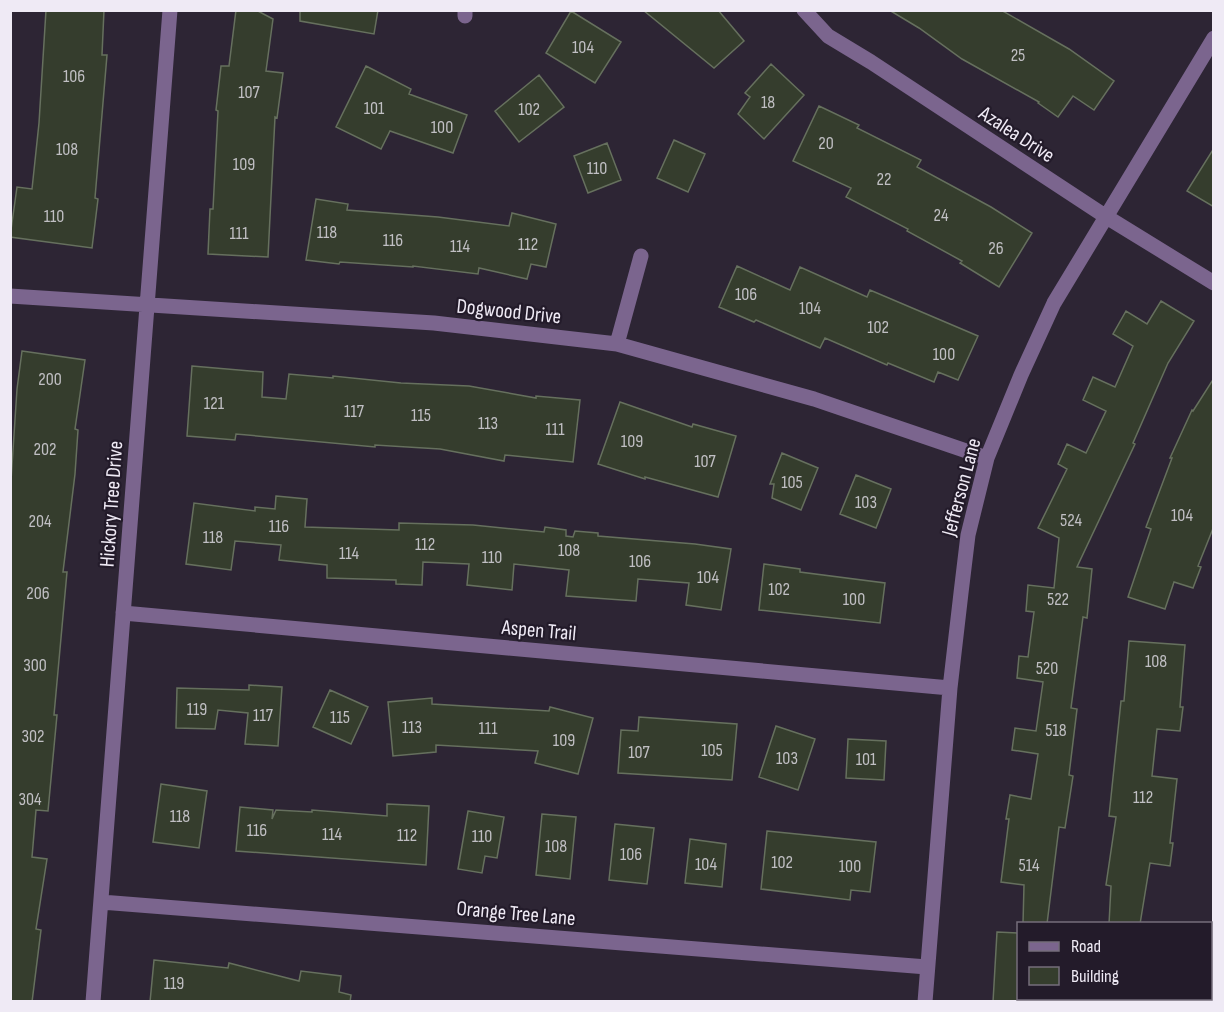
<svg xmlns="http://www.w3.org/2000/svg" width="1224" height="1012" font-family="'Sofia Sans Condensed',sans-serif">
  <rect width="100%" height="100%" fill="#2d2534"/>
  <!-- building -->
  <path fill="#353d2d" stroke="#66705e" stroke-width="1.5" d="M46,10H104L102,55H107L95,198L98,199L92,248L10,237L17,187L32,189L39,123Z
    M236,10H256L273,19L266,71L283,73L277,118L275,117L268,257L208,254L210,209H213L218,111L216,110L221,66H229Z
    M300,10H378L374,34L300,21Z
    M643,10H718L744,41L714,68Z
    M889,10H1001L1069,49L1114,81L1094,110L1073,96L1058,117L1038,103L1039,102L962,59L919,28Z
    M571,11L621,42L595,83L546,53Z
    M771,64L804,95L764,139L738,114L750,97L745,93Z
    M366,66L411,89L409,94L467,115L453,153L390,131L381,149L336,127Z
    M539,75L564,107L519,142L495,111Z
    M819,106L859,125L857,128L921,160L917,167L991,207L1032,233L999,287L960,263L962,261L907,231L908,229L846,197L851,188L793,161Z
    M674,140L705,154L688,192L657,178Z
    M607,143L621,180L588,193L574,156Z
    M1214,148V207L1187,191Z
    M316,199L348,204L347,210L438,217L509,226L512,213L556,224L546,267L531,264L527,279L479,268L478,274L413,266V267L340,262L339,264L306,260Z
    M737,266L790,290L800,267L867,297L870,290L978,336L958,380L938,372L934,382L888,363L887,365L825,338L820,348L756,320L754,322L719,307Z
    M1161,301L1194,321L1168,363L1133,443L1135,444L1077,567L1092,569L1087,618L1083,617L1071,708L1077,709L1069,775L1073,776L1065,828L1059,827L1047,924H1023L1024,885L1001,882L1009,819H1006L1010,795L1031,799L1038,754L1012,750L1015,728L1036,731L1043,682L1017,678L1019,656L1028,657L1034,612L1026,611L1028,585L1054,588L1059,538L1038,528L1067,469L1058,464L1067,444L1086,453L1106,411L1083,400L1093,377L1115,387L1133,346L1113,334L1126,311L1147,324Z
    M22,351L85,360L75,429L78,430L75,474L63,572H67L54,715H57L48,811L36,810L32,857L47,859L36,929L41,930L32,1002H10V496L17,389Z
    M192,366L263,372L262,397L286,399L289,374L333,378V376L401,383L469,386L536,398V396L580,400L573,462L505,455L504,461L440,449L375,445V447L236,434L235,440L187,436Z
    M1214,378V526L1198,566L1201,567L1193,588L1174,582L1165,609L1128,597L1151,529L1146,527L1172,458H1170L1192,410L1193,411Z
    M620,402L692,427L693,424L736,436L718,497L645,477V479L598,464Z
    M782,453L818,468L801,510L772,498L774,484H770Z
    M856,475L891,489L876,528L840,514Z
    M276,496L307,499L305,527L399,530V523L473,525L544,532L545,527L566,530V536L573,537L575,531L598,533V536L695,544L731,549L721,610L686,605L689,583L638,579L636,601L566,596L569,570L514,564L512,590L467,585L469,564L423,562L422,585L396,584V580L327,578V565L279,560L281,545L235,541L231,570L186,564L194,503L255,511V507L275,509Z
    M764,564L800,569V572L885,583L880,623L759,610Z
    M1129,641L1185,645L1180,707H1183L1180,731L1157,729L1152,776L1177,779L1170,843H1173L1170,866L1150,863L1140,924H1109L1111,886L1106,885L1116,817L1109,816L1121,701H1124Z
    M249,685L282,687L278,746L245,744L248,713L218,710L215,729L176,728L177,688L249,690Z
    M330,690L368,707L351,744L313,727Z
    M432,698V704L549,711L550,707L593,718L578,774L535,763L538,751L436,745V752L393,756L388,702Z
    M639,717L737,724L732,780L618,773L621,730L638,731Z
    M776,726L815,739L798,790L759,777Z
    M848,739L886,741L884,780L846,778Z
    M161,784L207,791L199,848L153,842Z
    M387,804L429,806L426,865L236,851L240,807L273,810L272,819L276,810L312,812V810L387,816Z
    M468,811L504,817L497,858L485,856L482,873L458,869Z
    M542,814L576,817L570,879L536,875Z
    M615,824L654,828L647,884L609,880Z
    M767,831L876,842L870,892L851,890L850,900L761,889Z
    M690,839L726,844L722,887L685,883Z
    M997,932L1018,933V1002H993Z
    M154,960L228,968L229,963L299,981L301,971L341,976L339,992L351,995L350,1002H150Z"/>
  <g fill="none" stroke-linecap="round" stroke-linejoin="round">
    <!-- minor -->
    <path stroke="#7b658e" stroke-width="15" d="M804,10L828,36L871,62L1105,216L1214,283
      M465,16V10
      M10,296L434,323L617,344L814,399L987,458
      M617,344L641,256
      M123,613L950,688
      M101,902L927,967
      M1210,978L1214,944
      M93,1002L170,10
      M925,1002L950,688L961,593L968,535L987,458L1021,375L1054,303L1214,38
      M1208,1002L1209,998"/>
  </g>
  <g text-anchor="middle" stroke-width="4.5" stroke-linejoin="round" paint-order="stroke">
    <!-- number labels -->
    <g font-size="18" fill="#c0bfc3">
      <text x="583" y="53">104</text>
      <text x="1018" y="61">25</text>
      <text x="74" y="82">106</text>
      <text x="249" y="98">107</text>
      <text x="768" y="108">18</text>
      <text x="374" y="114">101</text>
      <text x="529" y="115">102</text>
      <text x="442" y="133">100</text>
      <text x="826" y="149">20</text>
      <text x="67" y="155">108</text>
      <text x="244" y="170">109</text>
      <text x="597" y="174">110</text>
      <text x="884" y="185">22</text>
      <text x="941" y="221">24</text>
      <text x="54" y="222">110</text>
      <text x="327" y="238">118</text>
      <text x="239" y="239">111</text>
      <text x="393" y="246">116</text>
      <text x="528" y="250">112</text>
      <text x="460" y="252">114</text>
      <text x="996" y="254">26</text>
      <text x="746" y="300">106</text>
      <text x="810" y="314">104</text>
      <text x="878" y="333">102</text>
      <text x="944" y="360">100</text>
      <text x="50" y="385">200</text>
      <text x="214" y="409">121</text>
      <text x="354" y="417">117</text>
      <text x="421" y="421">115</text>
      <text x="488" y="429">113</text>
      <text x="555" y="435">111</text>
      <text x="632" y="447">109</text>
      <text x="45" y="455">202</text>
      <text x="705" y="467">107</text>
      <text x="792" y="488">105</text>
      <text x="866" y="508">103</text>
      <text x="1182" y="521">104</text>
      <text x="1071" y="526">524</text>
      <text x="40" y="527">204</text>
      <text x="279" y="532">116</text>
      <text x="213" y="543">118</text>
      <text x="425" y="550">112</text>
      <text x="569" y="556">108</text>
      <text x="349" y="559">114</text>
      <text x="492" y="563">110</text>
      <text x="640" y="567">106</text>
      <text x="708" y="583">104</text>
      <text x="779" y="595">102</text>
      <text x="38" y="599">206</text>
      <text x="854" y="605">100</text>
      <text x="1058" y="605">522</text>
      <text x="1156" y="667">108</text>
      <text x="35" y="671">300</text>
      <text x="1047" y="674">520</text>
      <text x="197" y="715">119</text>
      <text x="263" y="721">117</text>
      <text x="340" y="723">115</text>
      <text x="412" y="733">113</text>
      <text x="488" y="734">111</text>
      <text x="1056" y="736">518</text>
      <text x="33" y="742">302</text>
      <text x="564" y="746">109</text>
      <text x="712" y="756">105</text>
      <text x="639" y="758">107</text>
      <text x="787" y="764">103</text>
      <text x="866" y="765">101</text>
      <text x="1143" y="803">112</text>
      <text x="30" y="805">304</text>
      <text x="180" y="822">118</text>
      <text x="257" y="836">116</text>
      <text x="332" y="840">114</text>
      <text x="407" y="841">112</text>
      <text x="482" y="842">110</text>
      <text x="556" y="852">108</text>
      <text x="631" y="860">106</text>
      <text x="782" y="868">102</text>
      <text x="706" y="870">104</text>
      <text x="1029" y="871">514</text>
      <text x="850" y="872">100</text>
      <text x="174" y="989">119</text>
    </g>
    <!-- street labels -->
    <g font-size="21" fill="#efeaf5" stroke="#231b2a">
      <text transform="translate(1017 134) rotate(33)" y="7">Azalea Drive</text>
      <text transform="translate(509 311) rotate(6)" y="7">Dogwood Drive</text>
      <text transform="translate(961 487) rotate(-75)" y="7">Jefferson Lane</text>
      <text transform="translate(111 504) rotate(-86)" y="7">Hickory Tree Drive</text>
      <text transform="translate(539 630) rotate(5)" y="7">Aspen Trail</text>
      <text transform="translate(516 913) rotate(5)" y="7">Orange Tree Lane</text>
    </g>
  </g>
  <!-- border -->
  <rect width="1224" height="1012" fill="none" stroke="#efeaf5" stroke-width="24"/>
  <!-- legend -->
  <rect x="1017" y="922" width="195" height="78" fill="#231b2a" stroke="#756e7b" stroke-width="1.5"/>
  <rect x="1029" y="942" width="30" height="9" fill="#7b658e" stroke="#756e7b" stroke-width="1.5"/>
  <text x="1071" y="952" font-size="18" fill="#efeaf5">Road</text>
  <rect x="1029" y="967" width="30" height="18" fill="#353d2d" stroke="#756e7b" stroke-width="1.5"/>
  <text x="1071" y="982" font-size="18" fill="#efeaf5">Building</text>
</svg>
